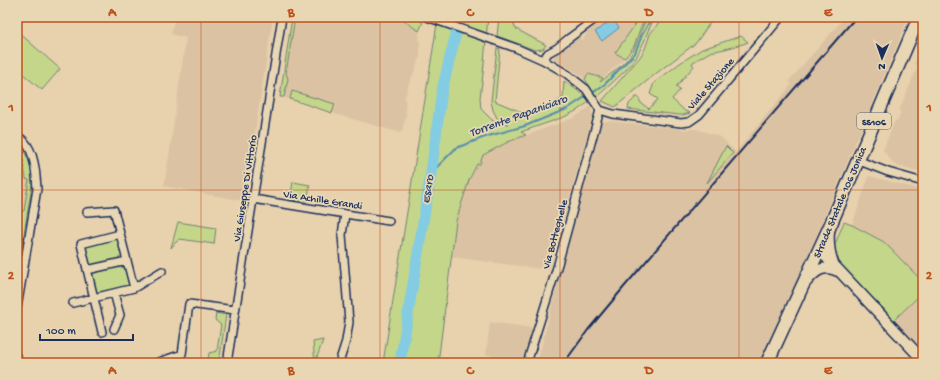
<svg xmlns="http://www.w3.org/2000/svg" width="940" height="380" font-family="'Gochi Hand',sans-serif">
  <rect width="100%" height="100%" fill="#e8d1ad"/>
  <filter id="ink" filterUnits="userSpaceOnUse"><feTurbulence type="fractalNoise" baseFrequency=".025" numOctaves="2"/><feDisplacementMap in="SourceGraphic" scale="8" xChannelSelector="R" yChannelSelector="G"/><feConvolveMatrix kernelMatrix="1 2 1 2 8 2 1 2 1" color-interpolation-filters="sRGB"/></filter>
  <g filter="url(#ink)">
    <!-- built -->
    <path fill="#dbc2a2" d="M175,17H273L244,201L164,186L169,156L186,38L171,34Z
      M292,17H398L419,31L420,45V56L415,70L408,86L405,97L406,117L401,133L332,113L290,99L280,97Z
      M608,17H634L638,22L615,53L625,58L592,88L585,79L578,73L552,59L562,48L576,37L583,40L588,31Z
      M844,17H909L797,281L760,363H537L564,259L602,122L607,121L681,129L685,130L691,129H696L721,137L727,143V144L736,152L792,84L789,81L839,24Z
      M923,43V172L897,166L893,163L889,158L883,150L895,121L898,120L901,112L899,111L918,66L914,64Z
      M590,107L593,115L549,270L452,257L456,221L459,210L469,180L478,164H480L483,155L508,142L560,123L571,119L578,115Z
      M17,144L24,151L29,161L32,175L33,183L17,274Z
      M869,176L923,190V282L884,242L852,225Z
      M923,292V350L893,321Z
      M490,322L532,328L526,349L520,363H491L492,355H486Z"/>
    <!-- green -->
    <path fill="#c4d68a" stroke="#708274" d="M292,17H295L286,73L288,79L284,97H280Z
      M403,17H408L423,22L419,31L401,19Z
      M439,17H488L483,74L480,98L481,109L492,120L499,124H508L502,122L497,118L493,110L491,101L497,48L500,49L495,101L526,114L553,104L563,98L564,81L577,90L582,95L591,88L585,79L588,74L603,78L600,82C612,73 628,62 634,49C636,45 637,41 639,37C641,30 644,23 648,17H657L652,23L648,31L644,42L636,58L626,70L598,96L576,111L564,117L521,132L526,135L508,142L483,155L480,164H477L469,180L456,221L438,363H383L437,24Z
      M499,17H514V25L516,29L546,45L543,49L535,50L497,36Z
      M634,17H646L640,29L634,46L625,58L615,53L637,22Z
      M663,17H714L696,43L658,72L615,107L602,101L640,57L645,49L650,34Z
      M17,31L60,69L42,90L17,69Z
      M741,36L748,42L743,44L725,49L710,52L693,62L692,64L694,66L676,87L680,90L672,99L686,112L687,111L690,113L683,115H679L628,109L629,104L636,97H638L641,103L649,109L658,99L650,94L654,83L680,63L702,49Z
      M292,91L335,104L332,113L290,99Z
      M17,144L24,151L29,161L33,179L21,252L17,239L21,211H24L29,180L26,179L23,160L17,152Z
      M726,146L733,153L707,183Z
      M293,182L310,185L307,202L290,200Z
      M178,222L216,228L214,244L180,239L175,243L171,248Z
      M844,222L852,225L884,242L923,282V292L893,321L884,309L836,261L833,249Z
      M118,237L123,257L89,266L84,245Z
      M125,264L130,285L95,293L90,273Z
      M216,313L226,315L219,363H213L208,361L209,353L217,351L221,325L215,320Z
      M323,340L315,363L313,342Z"/>
    <!-- water -->
    <path fill="#83cce3" stroke="#598dae" d="M613,19L619,28L602,41L595,32Z"/>
    <g fill="none" stroke-linecap="round" stroke-linejoin="round">
      <!-- stream -->
      <path stroke="#598dae" stroke-width="2" d="M592,93L605,84L635,53L642,35L652,17
        M431,173L456,148L485,137L525,126L567,109L588,95"/>
      <!-- river -->
      <path stroke="#83cce3" stroke-width="11" d="M400,363L431,173L442,90L460,17"/>
      <!-- street casing -->
      <g stroke="#1b2f5e" stroke-width="10">
        <path id="street" d="M427,17L516,48L543,60L567,74L586,89L600,110L613,114L681,123L689,122L699,115L781,17
          M543,60L548,53L557,48L568,39L598,17
          M17,135C19,137 22,139 24,141C35,152 36,174 37,189L17,308
          M857,160L888,172L923,182
          M253,199L389,221
          M87,212L114,210L134,288
          M87,270L127,261
          M73,303L134,288L162,271
          M114,329L120,315L114,293
          M102,332L81,244L120,234
          M17,357L20,363
          M156,363L182,354L189,304L235,310
          M227,363L282,17
          M339,363L346,341L349,322L342,235L345,214
          M527,363L558,264L600,110"/>
      </g>
      <!-- secondary casing -->
      <g stroke="#1b2f5e" stroke-width="13">
        <path id="secondary" d="M829,232C828,243 829,252 833,263
          M818,251L823,254L829,260L923,360
          M806,282C815,271 823,264 838,271"/>
      </g>
      <!-- primary casing -->
      <g stroke="#1b2f5e" stroke-width="15">
        <path id="primary" d="M767,363L830,226L919,17"/>
      </g>
      <!-- street -->
      <use href="#street" stroke="#e9d7b4" stroke-width="7"/>
      <!-- secondary -->
      <use href="#secondary" stroke="#e9d7b4" stroke-width="10"/>
      <!-- primary -->
      <use href="#primary" stroke="#e9d7b4" stroke-width="12"/>
      <!-- rail -->
      <path stroke="#1b2f5e" stroke-width="2" d="M564,363L588,330L624,287L856,17"/>
    </g>
  </g>
  <!-- grid -->
  <path fill="none" stroke="#bf511c" stroke-width="1" stroke-opacity="0.55" d="M201,17V363M380,17V363M560,17V363M739,17V363M17,190H923"/>
  <g text-anchor="middle" stroke-width="3.5" stroke-linejoin="round" paint-order="stroke">
    <!-- shield labels -->
    <rect fill="#e9d7b4" stroke="#596178" stroke-width="1" x="857" y="113" width="34" height="16" rx="3"/>
    <g font-size="10" font-weight="bold" fill="#1b2f5e">
      <text x="874" y="125">SS106</text>
    </g>
    <!-- street labels -->
    <g font-size="11" fill="#1b2f5e" stroke="#e9d7b4">
      <text transform="translate(710 83) rotate(-49)" y="4">Viale Stazione</text>
      <text transform="translate(244 188) rotate(-81)" y="4">Via Giuseppe Di Vittorio</text>
      <text transform="translate(323 199) rotate(9)" y="4">Via Achille Grandi</text>
      <text transform="translate(839 202) rotate(-67)" y="4">Strada Statale 106 Jonica</text>
      <text transform="translate(554 234) rotate(-75)" y="4">Via Botteghelle</text>
    </g>
    <!-- water labels -->
    <g font-size="12" font-style="italic" fill="#2b4772" stroke="#e9d7b4">
      <text transform="translate(518 115) rotate(-20)" y="4">Torrente Papaniciaro</text>
      <text transform="translate(427 189) rotate(-81)" y="4">Esaro</text>
    </g>
  </g>
  <!-- margin -->
  <rect width="940" height="380" fill="none" stroke="#e9d7b4" stroke-width="44"/>
  <!-- north arrow -->
  <g transform="translate(882 58) rotate(182)" stroke="#e9d7b4" stroke-width="3" paint-order="stroke">
  <path d="M0-3L7 15L0 10L-7 15Z" fill="#1b2f5e"/>
  <text y="-6" font-size="11" font-weight="bold" text-anchor="middle" fill="#1b2f5e">N</text>
  </g>
  <!-- scale -->
  <path d="M40 334v6h93v-6" fill="none" stroke="#1b2f5e" stroke-width="2"/>
  <text x="46" y="334" font-size="12" fill="#1b2f5e" stroke="#e9d7b4" stroke-width="3" paint-order="stroke">100 m</text>
  <rect x="22" y="22" width="896" height="336" fill="none" stroke="#bf511c" stroke-width="1.5"/>
  <g font-size="13" text-anchor="middle" font-weight="bold" fill="#bf511c">
    <text x="112" y="16">A</text>
    <text x="291" y="16">B</text>
    <text x="470" y="16">C</text>
    <text x="649" y="16">D</text>
    <text x="828" y="16">E</text>
    <text x="11" y="111">1</text>
    <text x="929" y="111">1</text>
    <text x="11" y="279">2</text>
    <text x="929" y="279">2</text>
    <text x="112" y="374">A</text>
    <text x="291" y="374">B</text>
    <text x="470" y="374">C</text>
    <text x="649" y="374">D</text>
    <text x="828" y="374">E</text>
  </g>
</svg>
